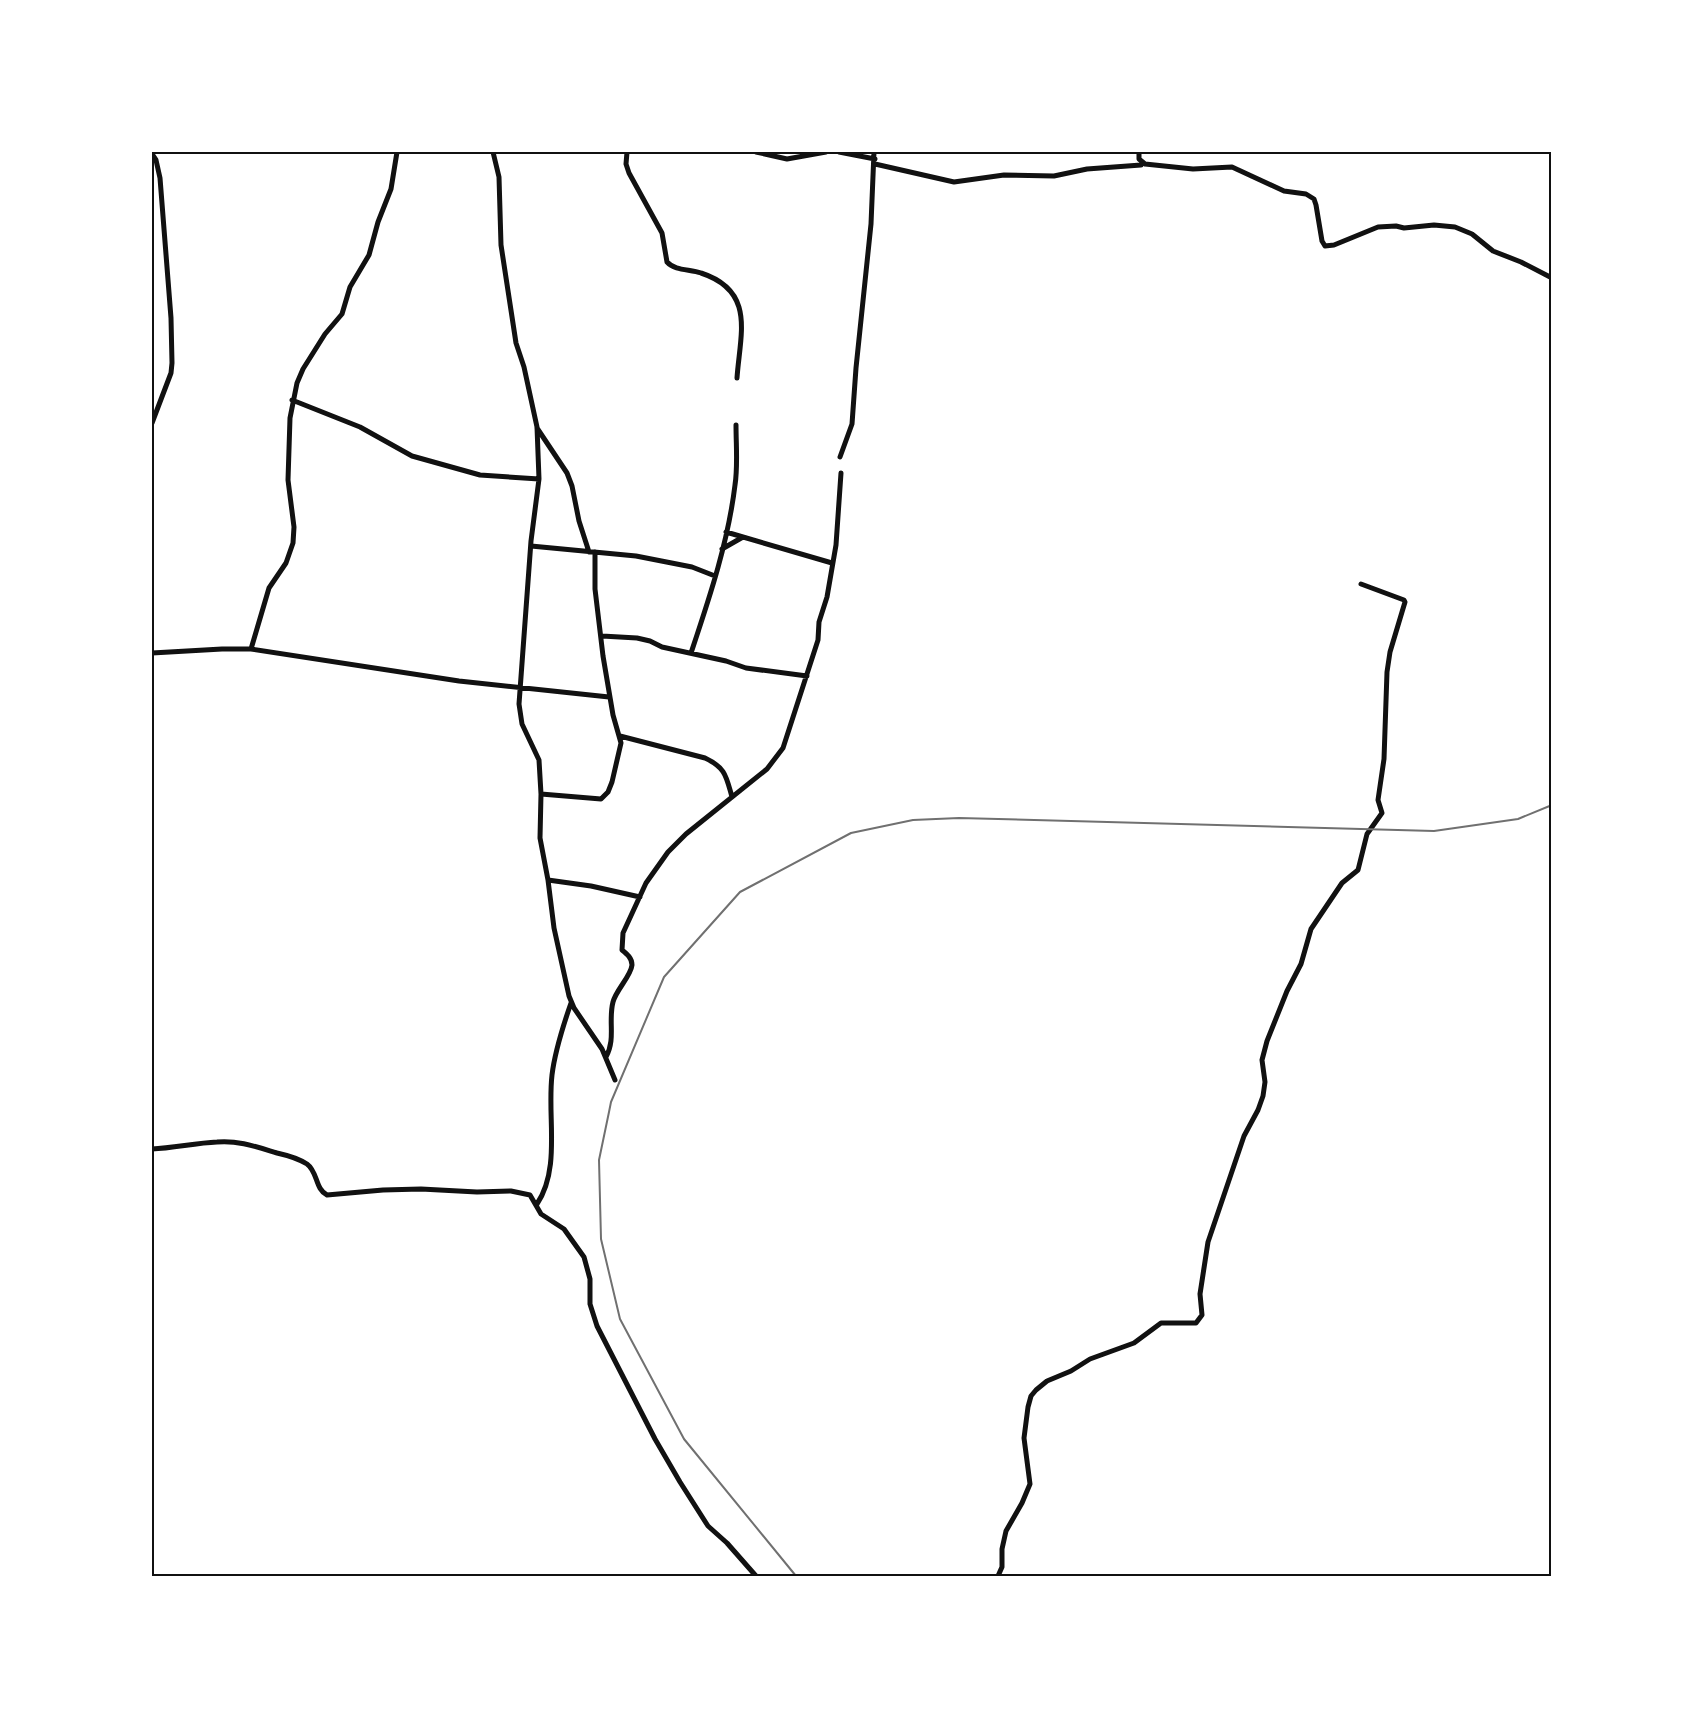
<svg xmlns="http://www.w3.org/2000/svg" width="1703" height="1728" font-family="'Noto Sans',sans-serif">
  <rect width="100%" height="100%" fill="#fff"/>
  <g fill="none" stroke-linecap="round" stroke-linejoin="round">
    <!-- minor -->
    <path stroke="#111" stroke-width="5" d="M493,152L499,177L501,245L516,343L524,367L537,427L539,479L531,541L519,704L522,724L539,760L541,794L540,838L548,880L554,928L569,996L574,1008L602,1049L615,1080
      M627,152L626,164L629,173L662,233L667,262C675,271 690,269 701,273C756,291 740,334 737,378
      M756,152L787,159L826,152
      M839,152L875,159
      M1139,152V159L1145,164L1193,169L1232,167L1284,191L1306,194L1314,199L1316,205L1322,241L1325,246L1334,245L1378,227L1396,226L1404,228L1434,225L1455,227L1472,234L1493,251L1521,262L1552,278
      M152,154L156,160L160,178L171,318L172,363L171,373L152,423
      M875,164L954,182L1004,175L1054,176L1087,169L1141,165
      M292,400L360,427L412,456L480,475L539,479
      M537,428L567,473L572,486L579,521L589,552
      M840,457L852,424L856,368L871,224L874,152
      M726,532L832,563
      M531,546L636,556L692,567L715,576
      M722,549L743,537
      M602,636L637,638L650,641L662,647L726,661L746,668L807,676
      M251,649L269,588L286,563L293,543L294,527L288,480L290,418L297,383L303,369L325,334L342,314L350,287L369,255L378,222L391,189L397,152
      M152,653L222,649H251L459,681L609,697
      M691,653C709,599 728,543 735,485C738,466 736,445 736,425
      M620,736L705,758C726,768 726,776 732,797
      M541,794L601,799L608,792L612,782L621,743L613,715L603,656L595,589V552
      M548,880L591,886L640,897
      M606,1057C616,1039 608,1021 613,1002C616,990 631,976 632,965C632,958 627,954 622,950L623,933L646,883L668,852L686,834L767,769L783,748L818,640L819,622L827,597L836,545L841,473
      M152,1149C174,1148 195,1143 217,1142C238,1140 257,1147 277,1153C286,1155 299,1159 307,1164C318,1172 315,1189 327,1195L383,1190L421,1189L477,1192L511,1191L530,1195L541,1214L564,1229L584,1257L590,1279V1304L597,1326L655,1439L680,1482L708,1526L727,1543L756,1576
      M537,1204C561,1168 547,1117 552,1075C555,1050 563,1026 571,1003
      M998,1576L1002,1567V1549L1006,1531L1022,1503L1030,1484L1024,1438L1028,1407L1031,1396L1036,1390L1047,1381L1071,1371L1090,1359L1134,1343L1161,1323H1196L1202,1315L1200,1294L1208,1242L1244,1136L1258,1110L1263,1096L1265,1082L1262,1060L1267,1041L1287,991L1301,964L1311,929L1342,883L1358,870L1367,834L1382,813L1378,800L1384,759L1387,672L1390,652L1405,602L1404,600L1361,584"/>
    <!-- rail -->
    <path stroke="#707070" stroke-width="2" d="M944,152H1039
      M796,1576L684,1439L620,1319L601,1239L599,1160L609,1112L611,1102L664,977L740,892L851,833L913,820L959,818L1434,831L1518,819L1552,805"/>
  </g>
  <!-- border -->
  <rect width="1703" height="1728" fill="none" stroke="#ffffff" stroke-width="306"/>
  <rect x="153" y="153" width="1397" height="1422" fill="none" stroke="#111" stroke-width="2"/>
</svg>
